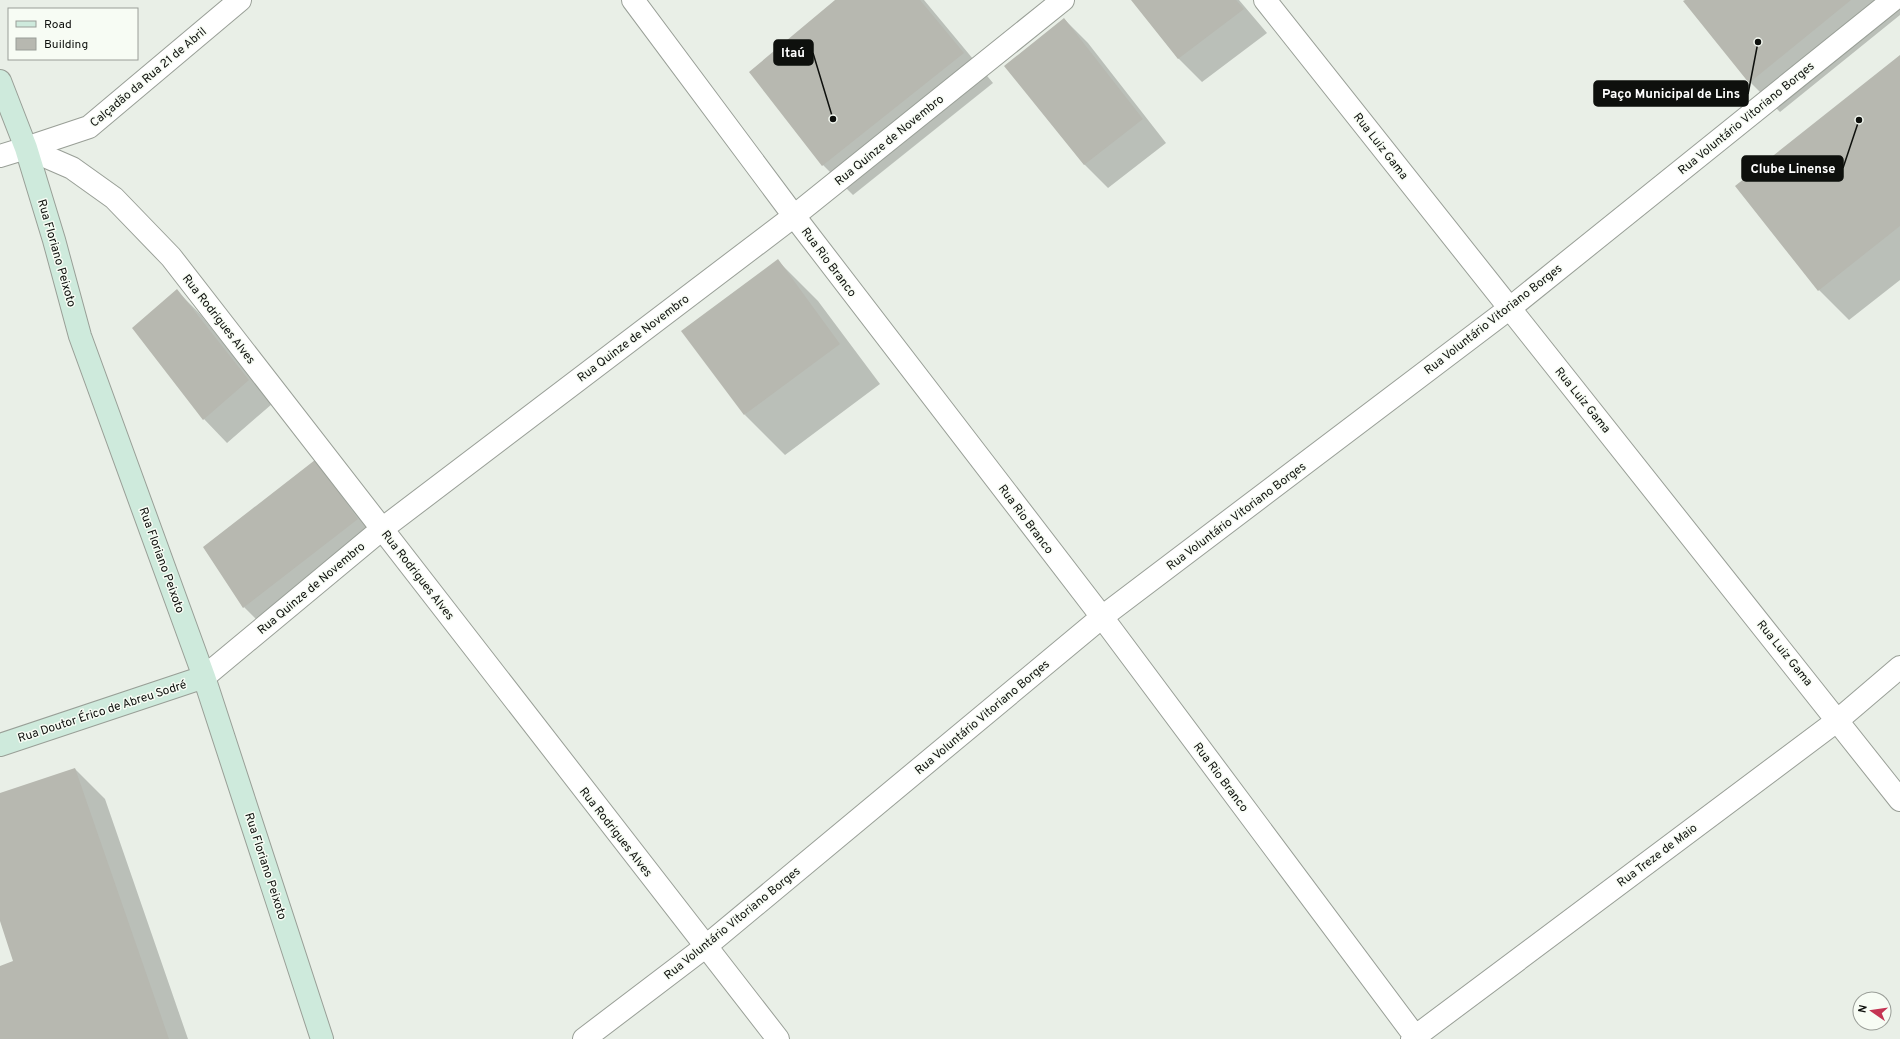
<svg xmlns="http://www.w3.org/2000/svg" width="1900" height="1039" font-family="Overpass,sans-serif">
  <rect width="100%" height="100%" fill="#e9efe7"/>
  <!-- shadow -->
  <path fill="#0003" d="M837,0H924L993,83L853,195L823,165L751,73Z
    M1132,0H1239L1267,33L1202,82L1178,58Z
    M1687,0H1900V15L1780,112L1750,82L1685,2Z
    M1064,19L1088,43L1166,143L1108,188L1084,164Z
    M1900,56V280L1849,320L1819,290Z
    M778,261L818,301L880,384L785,455L745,415Z
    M176,290L200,314L272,404L227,443L204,419Z
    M315,461L338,485L381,543L268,631L244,607Z
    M75,769L105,799L188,1039H0V967L14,962L0,918V794Z"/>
  <!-- building -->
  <path fill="#b7b8b0" d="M835,0H920L964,53L822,166L749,72Z
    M1131,0H1236L1244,9L1178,59Z
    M1685,0H1851L1749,83L1683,1Z
    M1064,18L1143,119L1084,165L1004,66Z
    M1900,55V226L1818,291L1735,186Z
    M778,259L840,344L744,415L681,331Z
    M177,289L249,380L203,420L132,328Z
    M315,460L358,519L243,608L203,547Z
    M75,768L169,1039H0V966L13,961L0,921V793Z"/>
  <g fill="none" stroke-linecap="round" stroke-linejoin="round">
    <!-- pedestrian casing -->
    <g stroke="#999f97" stroke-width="24">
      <path id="pedestrian" d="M26,148L89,127L240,0"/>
    </g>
    <!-- minor casing -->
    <g stroke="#999f97" stroke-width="24">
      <path id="minor" d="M633,0L794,216L1102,617L1417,1039
        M1265,0L1900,800
        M0,156L26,148L72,168L114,198L171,257L778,1039
        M204,677L382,529L794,216L1063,0
        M584,1039L705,947L1102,617L1510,308L1893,0
        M1412,1039L1838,720L1900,667"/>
    </g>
    <!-- secondary casing -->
    <g stroke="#999f97" stroke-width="24">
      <path id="secondary" d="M0,81L26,148L54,240L80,336L204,677L322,1039
        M0,745L204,677"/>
    </g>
    <!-- pedestrian -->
    <use href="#pedestrian" stroke="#fff" stroke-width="22"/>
    <!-- minor -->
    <use href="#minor" stroke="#fff" stroke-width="22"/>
    <!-- secondary -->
    <use href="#secondary" stroke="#ceeadc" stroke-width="22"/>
  </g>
  <g text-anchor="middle" stroke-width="3" stroke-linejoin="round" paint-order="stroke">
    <!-- street labels -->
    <g font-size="12" fill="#0e100d" stroke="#f7fcf4">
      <text transform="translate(148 77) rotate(-40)" y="4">Calçadão da Rua 21 de Abril</text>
      <text transform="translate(1746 118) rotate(-39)" y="4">Rua Voluntário Vitoriano Borges</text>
      <text transform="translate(889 140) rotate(-39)" y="4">Rua Quinze de Novembro</text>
      <text transform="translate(1381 146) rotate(52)" y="4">Rua Luiz Gama</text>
      <text transform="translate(57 253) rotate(74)" y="4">Rua Floriano Peixoto</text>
      <text transform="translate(829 262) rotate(53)" y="4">Rua Rio Branco</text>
      <text transform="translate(219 319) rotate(52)" y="4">Rua Rodrigues Alves</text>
      <text transform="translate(1493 319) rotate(-38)" y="4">Rua Voluntário Vitoriano Borges</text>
      <text transform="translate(633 338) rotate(-37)" y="4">Rua Quinze de Novembro</text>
      <text transform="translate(1583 400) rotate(51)" y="4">Rua Luiz Gama</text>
      <text transform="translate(1236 516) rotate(-37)" y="4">Rua Voluntário Vitoriano Borges</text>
      <text transform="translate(1026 519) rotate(53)" y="4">Rua Rio Branco</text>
      <text transform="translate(162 560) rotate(70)" y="4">Rua Floriano Peixoto</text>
      <text transform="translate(418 575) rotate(52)" y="4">Rua Rodrigues Alves</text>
      <text transform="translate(311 588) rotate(-40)" y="4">Rua Quinze de Novembro</text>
      <text transform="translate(1785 653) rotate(51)" y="4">Rua Luiz Gama</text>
      <text transform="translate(102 711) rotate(-18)" y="4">Rua Doutor Érico de Abreu Sodré</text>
      <text transform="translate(982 717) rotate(-40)" y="4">Rua Voluntário Vitoriano Borges</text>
      <text transform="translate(1221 777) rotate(53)" y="4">Rua Rio Branco</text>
      <text transform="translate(616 832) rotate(52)" y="4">Rua Rodrigues Alves</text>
      <text transform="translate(1657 855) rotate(-37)" y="4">Rua Treze de Maio</text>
      <text transform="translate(266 866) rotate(72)" y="4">Rua Floriano Peixoto</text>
      <text transform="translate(732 923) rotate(-39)" y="4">Rua Voluntário Vitoriano Borges</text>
    </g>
  </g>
  <!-- callouts -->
  <path fill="none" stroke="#0e100d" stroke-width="1.5" d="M833 119L813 53M1758 42L1748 94M1859 120L1843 168"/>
  <g fill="#0e100d" stroke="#f7fcf4" stroke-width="1.5">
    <circle cx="833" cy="119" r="4"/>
    <circle cx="1758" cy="42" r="4"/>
    <circle cx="1859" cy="120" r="4"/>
  </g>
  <g fill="#0e100d" stroke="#0e100d" stroke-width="1.5">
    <rect x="774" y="40" width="39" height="25" rx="4"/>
    <rect x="1594" y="81" width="154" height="25" rx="4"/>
    <rect x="1742" y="156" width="101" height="25" rx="4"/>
  </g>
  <g font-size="13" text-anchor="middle" font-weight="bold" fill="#fff">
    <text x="793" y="57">Itaú</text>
    <text x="1671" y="98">Paço Municipal de Lins</text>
    <text x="1793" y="173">Clube Linense</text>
  </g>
  <!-- legend -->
  <rect x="8" y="8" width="130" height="52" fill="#f7fcf4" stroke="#9a9e98"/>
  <rect x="16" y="21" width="20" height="6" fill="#ceeadc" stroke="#9a9e98"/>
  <text x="44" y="28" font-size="12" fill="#0e100d">Road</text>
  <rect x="16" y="38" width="20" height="12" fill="#b7b8b0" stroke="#9a9e98"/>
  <text x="44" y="48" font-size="12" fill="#0e100d">Building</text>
  <!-- north arrow -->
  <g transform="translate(1872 1011) rotate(283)"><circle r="19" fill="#f7fcf4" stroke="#9a9e98"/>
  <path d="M0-3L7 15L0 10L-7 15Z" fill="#c43453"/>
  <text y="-6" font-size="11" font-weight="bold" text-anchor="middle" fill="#0e100d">N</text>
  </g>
</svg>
